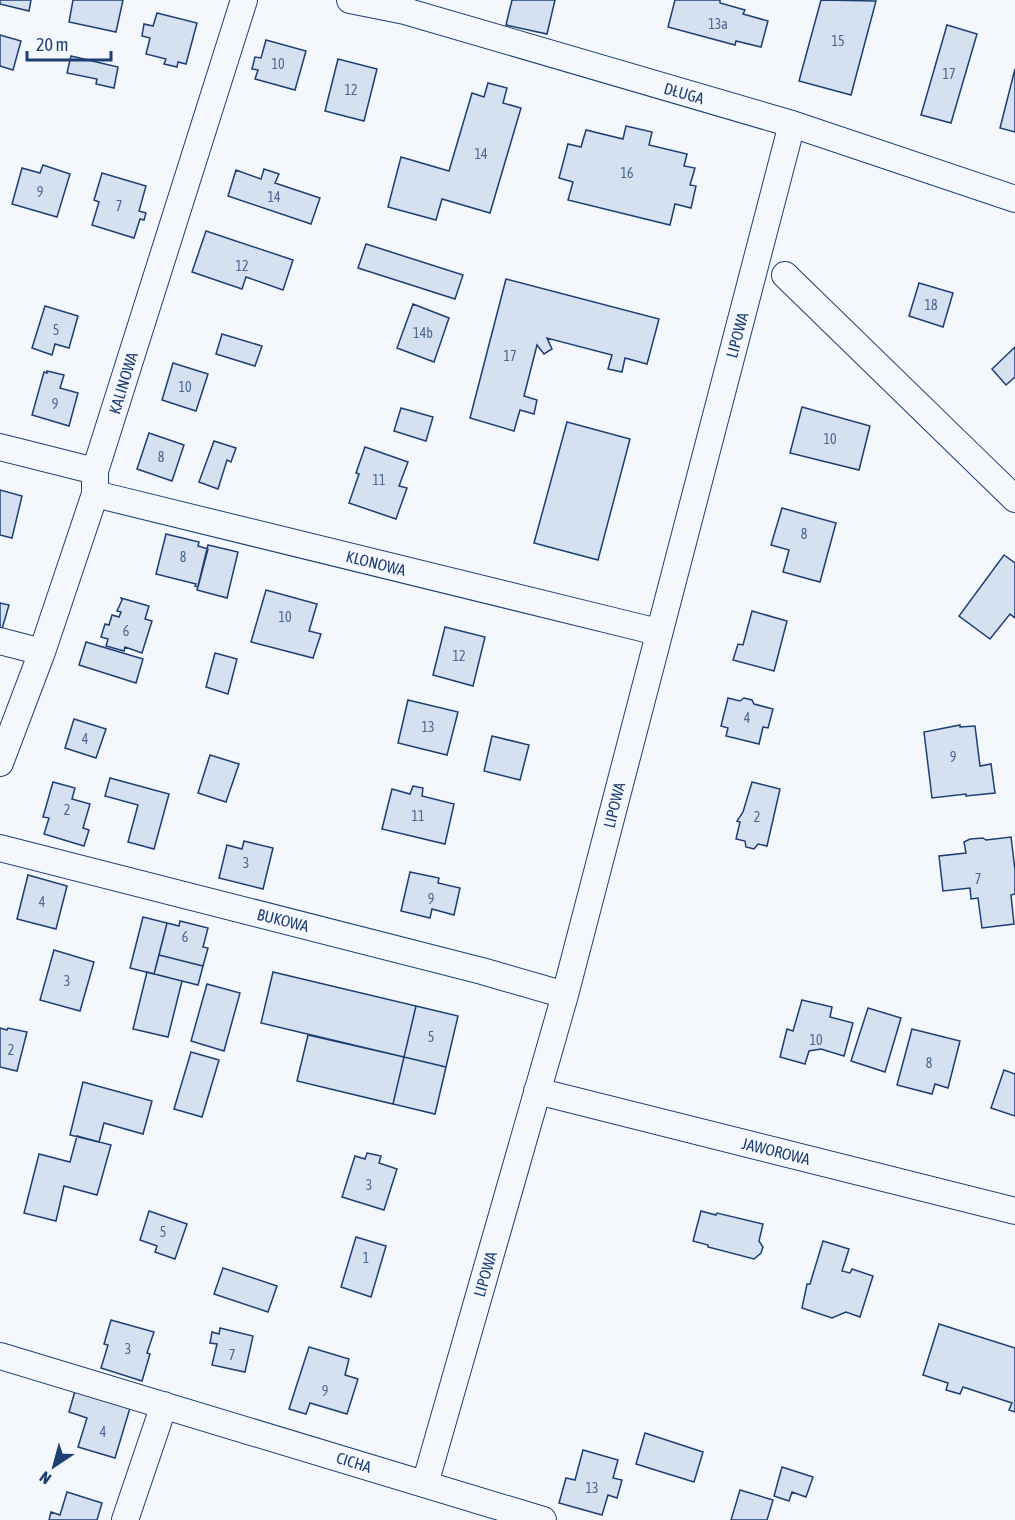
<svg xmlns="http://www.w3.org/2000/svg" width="1015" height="1520" font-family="'Asap Condensed',sans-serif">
  <rect width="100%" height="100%" fill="#f4f7fb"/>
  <!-- building -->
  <path fill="#d5e0f0" stroke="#1d3f73" stroke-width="1.5" d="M0,0H31L29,11L0,4Z
    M73,0H123L116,32L69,22Z
    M512,0H555L547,34L506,25Z
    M675,0H720V3L745,10L743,14L768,21L761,47L736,41L735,45L668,27Z
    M821,0L876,1L851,95L799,81Z
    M157,13L197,23L186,64L178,62L177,67L164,64L166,59L146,54L150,38L142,36L144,24L153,26Z
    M947,25L977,34L951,123L921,115Z
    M0,35L21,41L13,70L0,66Z
    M266,40L306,51L295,90L255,79L258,70L252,69L255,57L261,58Z
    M71,56L118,67L114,88L96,84L97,79L67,73Z
    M338,59L377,69L364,121L325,111Z
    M1015,69V132L1000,128Z
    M488,83L507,88L503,103L521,108L490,213L442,199L436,220L388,207L401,157L449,171L472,93L484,97Z
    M626,126L652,132L649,145L687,154L684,166L695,168L690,185L696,186L691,208L675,204L670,225L568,200L573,182L559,178L568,144L581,147L586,130L623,139Z
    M43,165L70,174L57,217L12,204L22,168L40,173Z
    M264,169L279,174L275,183L320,198L311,224L228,196L236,170L261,179Z
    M102,173L146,186L139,211L146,213L144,220L140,219L134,238L92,225L99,202L94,200Z
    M206,231L293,260L283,290L246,277L242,289L192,272Z
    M366,244L463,275L455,299L358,268Z
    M506,279L659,319L647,364L625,358L622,372L608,369L612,355L547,338L552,349L544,354L537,345L524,396L537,400L534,414L520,410L514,431L470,418Z
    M919,283L953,293L943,327L909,316Z
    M413,304L449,318L434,362L397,348Z
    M45,306L78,316L69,348L55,344L52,355L32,348Z
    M222,334L262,346L255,366L216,354Z
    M1015,347V377L1006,385L992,369Z
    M173,363L208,374L196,411L162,400Z
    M47,371L64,375L60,388L78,393L69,426L32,415L44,372L47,373Z
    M802,407L870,426L859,470L790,453Z
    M401,408L433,417L426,441L394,431Z
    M567,422L630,439L598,560L534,543Z
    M149,433L184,445L172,481L137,469Z
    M214,441L236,448L231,462L227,460L218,489L199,482Z
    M365,447L408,462L399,486L407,488L396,519L349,503L359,474L356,473Z
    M0,490L22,496L12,538L0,535Z
    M782,508L836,523L820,582L783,572L789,550L771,545Z
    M166,534L199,542L198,546L208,549L198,587L195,586L196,584L156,574Z
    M208,545L238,552L227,598L197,590Z
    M1004,555L1015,563V618L1010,614L990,639L959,616Z
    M266,590L317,604L309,631L321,634L313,658L251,642Z
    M121,598L149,606L145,619L152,621L142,653L125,647L124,651L106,646L108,639L101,637L105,624L109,625L112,615L119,617L121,612L117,611L122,600Z
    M0,603L9,605L2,629H0Z
    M752,611L787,621L774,671L733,660L738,644L743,645Z
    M445,627L485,637L473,686L433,675Z
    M86,642L143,659L136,683L79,665Z
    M215,653L237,659L228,694L206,687Z
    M728,698L740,701L744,698L752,700L754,704L773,709L768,728L763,727L759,744L726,736L728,728L721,726Z
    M408,700L458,712L447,755L398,743Z
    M74,719L106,729L96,758L65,748Z
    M960,725V727L975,726L980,766L991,764L995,793L966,796V794L932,798L924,732Z
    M492,736L529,745L520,780L484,771Z
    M210,755L239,764L226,802L198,793Z
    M110,778L169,794L154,849L128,842L138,805L105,796Z
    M53,782L75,788L72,799L90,804L83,828L89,830L84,846L44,834L49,818L43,817Z
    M752,782L780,789L767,846L758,844L754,849L746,847L745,841L736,839L740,822L737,821L743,812Z
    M413,786L423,788L422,796L454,804L445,844L382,829L392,789L410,794Z
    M1011,837L1015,870V894L1011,895L1014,924L982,928L978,898L971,899L970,888L943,891L939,856L966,853L964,842L970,839L983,838L986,840Z
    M244,841L273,848L263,889L219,878L227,845L242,849Z
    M410,872L439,878L438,883L460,888L454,915L432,909L430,918L401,911Z
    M28,875L67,886L56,929L17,919Z
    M143,917L167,923L154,974L130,968Z
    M180,921L208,928L203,947L208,948L203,966L159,955L167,923L179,926Z
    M54,950L94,962L80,1011L40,1000Z
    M159,955L203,966L198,985L154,974Z
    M147,972L182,981L168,1037L133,1029Z
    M273,972L416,1006L404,1057L261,1023Z
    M207,984L240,993L224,1051L191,1041Z
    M802,1000L832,1007L830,1017L853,1023L844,1056L821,1049L809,1051L805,1064L780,1057L787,1029L793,1031Z
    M416,1006L458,1016L446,1067L404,1057Z
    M868,1008L901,1018L885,1072L851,1061Z
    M0,1028L7,1030L8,1028L27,1032L17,1071L0,1067Z
    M912,1029L960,1041L948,1088L935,1084L932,1094L897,1085Z
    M308,1035L404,1057L393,1104L297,1081Z
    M191,1052L219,1060L202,1117L174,1109Z
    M404,1057L446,1067L435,1114L393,1104Z
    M1004,1070L1015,1074V1116L991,1108Z
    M83,1082L152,1101L143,1134L104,1123L99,1142L70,1135Z
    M77,1136L111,1145L97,1195L64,1186L56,1221L24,1213L39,1154L70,1162Z
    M367,1153L381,1156L379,1163L397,1169L384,1210L342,1197L355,1156L365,1159Z
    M149,1211L187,1224L175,1259L155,1252L157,1246L140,1240Z
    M701,1211L716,1215L717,1213L763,1224L759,1241L763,1247L761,1253L754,1259L708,1247V1245L693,1241Z
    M356,1237L386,1246L371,1297L341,1287Z
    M823,1241L849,1249L842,1271L850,1273L852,1269L873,1276L860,1317L846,1312L832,1318L802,1308L807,1284H810Z
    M223,1268L277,1286L268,1312L214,1294Z
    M111,1320L154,1332L147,1353L150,1354L142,1381L101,1368L108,1345L104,1344Z
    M939,1324L1015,1348V1412L1009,1410L1012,1403L963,1387L960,1394L946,1390L948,1383L923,1375Z
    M220,1328L253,1336L245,1372L212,1365L217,1344L210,1343L212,1332L219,1334Z
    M309,1347L349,1359L345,1375L358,1379L347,1414L310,1403L306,1414L289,1409Z
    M75,1391L130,1408L115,1458L78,1447L87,1418L69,1412Z
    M645,1433L703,1452L694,1482L636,1464Z
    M583,1450L618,1460L613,1478L622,1480L617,1498L608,1495L602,1515L559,1503L566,1478L575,1480Z
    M782,1467L813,1477L806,1497L792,1492L789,1501L774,1496Z
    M740,1490L773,1500L767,1520H731Z
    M67,1492L102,1503L97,1520H49L51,1512L60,1515Z"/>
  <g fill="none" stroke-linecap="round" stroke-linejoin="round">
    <!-- street casing -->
    <g stroke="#1d3f73" stroke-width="28">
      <path id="street" d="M350,0L405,11L792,124L1015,199
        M785,275L1015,499
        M0,447L95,471
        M95,494L658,632
        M0,641L42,652
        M0,763L42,652L95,494V471L244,0
        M0,848L482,971L565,995
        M537,1091L1015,1211
        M0,1356L543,1520
        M425,1484L565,995L792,124
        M125,1520L164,1405"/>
    </g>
    <!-- street -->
    <use href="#street" stroke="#f4f7fb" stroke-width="26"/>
  </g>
  <g text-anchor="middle" stroke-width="4.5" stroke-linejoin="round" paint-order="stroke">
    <!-- number labels -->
    <g font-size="14" fill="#4b6792">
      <text x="718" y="29">13a</text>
      <text x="838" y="46">15</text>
      <text x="278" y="69">10</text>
      <text x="949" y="79">17</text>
      <text x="351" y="95">12</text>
      <text x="481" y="159">14</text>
      <text x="627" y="178">16</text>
      <text x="40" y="197">9</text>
      <text x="274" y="202">14</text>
      <text x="119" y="211">7</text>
      <text x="242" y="271">12</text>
      <text x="931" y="310">18</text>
      <text x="56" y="335">5</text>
      <text x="423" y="338">14b</text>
      <text x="510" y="361">17</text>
      <text x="185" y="392">10</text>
      <text x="55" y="409">9</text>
      <text x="830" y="444">10</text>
      <text x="161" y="462">8</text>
      <text x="379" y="485">11</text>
      <text x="804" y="539">8</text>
      <text x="183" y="562">8</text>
      <text x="285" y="622">10</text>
      <text x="126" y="636">6</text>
      <text x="459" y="661">12</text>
      <text x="747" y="723">4</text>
      <text x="428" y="732">13</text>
      <text x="85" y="744">4</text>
      <text x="953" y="762">9</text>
      <text x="67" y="815">2</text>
      <text x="418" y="821">11</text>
      <text x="757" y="822">2</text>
      <text x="246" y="868">3</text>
      <text x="978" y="884">7</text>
      <text x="431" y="904">9</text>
      <text x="42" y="907">4</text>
      <text x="185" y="942">6</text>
      <text x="67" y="986">3</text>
      <text x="431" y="1042">5</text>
      <text x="816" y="1045">10</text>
      <text x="11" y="1055">2</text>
      <text x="929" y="1068">8</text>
      <text x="369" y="1190">3</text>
      <text x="163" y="1237">5</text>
      <text x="366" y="1263">1</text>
      <text x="128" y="1354">3</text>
      <text x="232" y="1360">7</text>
      <text x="325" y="1396">9</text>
      <text x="103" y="1437">4</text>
      <text x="592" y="1493">13</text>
    </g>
    <!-- street labels -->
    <g font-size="16" fill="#1d3f73" stroke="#f4f7fb">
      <text transform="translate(684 93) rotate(16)" y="6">DŁUGA</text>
      <text transform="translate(737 335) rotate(-75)" y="6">LIPOWA</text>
      <text transform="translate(123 383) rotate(-73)" y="6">KALINOWA</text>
      <text transform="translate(376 563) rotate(14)" y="6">KLONOWA</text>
      <text transform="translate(614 805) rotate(-76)" y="6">LIPOWA</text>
      <text transform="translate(283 920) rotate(14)" y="6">BUKOWA</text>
      <text transform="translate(776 1151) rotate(14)" y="6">JAWOROWA</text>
      <text transform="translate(485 1274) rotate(-74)" y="6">LIPOWA</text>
      <text transform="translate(354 1462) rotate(17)" y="6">CICHA</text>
    </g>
  </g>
  <!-- north arrow -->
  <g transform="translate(54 1466) rotate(216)" stroke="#f4f7fb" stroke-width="4.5" paint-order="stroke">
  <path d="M0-4.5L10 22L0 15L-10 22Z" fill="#1d3f73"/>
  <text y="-9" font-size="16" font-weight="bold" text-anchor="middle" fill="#1d3f73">N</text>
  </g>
  <!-- scale -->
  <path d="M27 51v9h84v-9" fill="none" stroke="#1d3f73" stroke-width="3"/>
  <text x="36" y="51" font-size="18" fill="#1d3f73" stroke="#f4f7fb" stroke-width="4.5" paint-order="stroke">20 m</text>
</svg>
